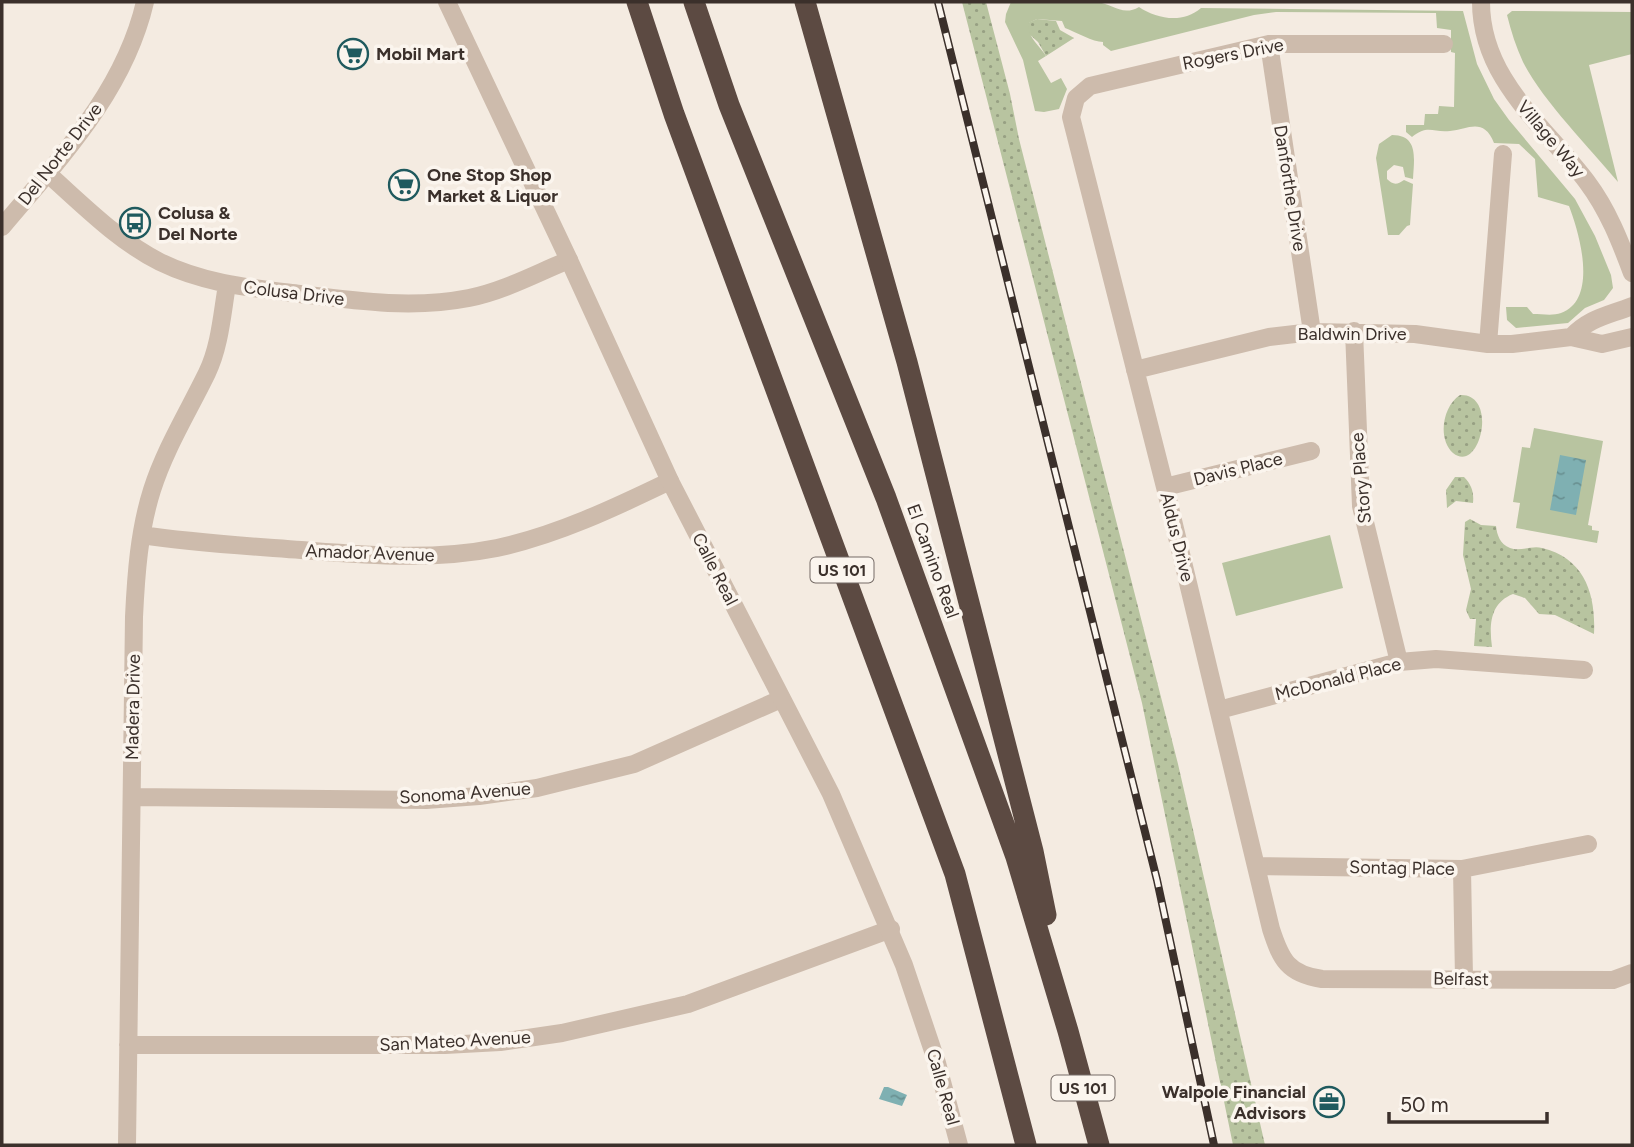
<svg xmlns="http://www.w3.org/2000/svg" width="1634" height="1147" font-family="Figtree,sans-serif">
  <defs>
    <pattern id="grass-dots" width="8" height="8" patternUnits="userSpaceOnUse" patternTransform="scale(1.75)"><rect width="8" height="8" fill="#b8c4a0"/><path d="M2 2h.1M6 6h.1" fill="none" stroke="#97a083" stroke-width="1.8" stroke-linecap="round"/></pattern>
    <pattern id="water-ripples" width="26" height="14" patternUnits="userSpaceOnUse" patternTransform="scale(1.75)"><rect width="26" height="14" fill="#7fb0b2"/><path d="M2 4q2-2 4 0t4 0M15 11q2-2 4 0t4 0" fill="none" stroke="#699091"/></pattern>
  </defs>
  <rect width="100%" height="100%" fill="#f4ebe1"/>
  <!-- grass -->
  <path fill="url(#grass-dots)" d="M962,2H986L1010,94L1019,139L1178,764L1265,1145H1233L1142,703Z
    M1037,19L1056,21L1060,30L1074,38L1046,56L1038,42L1028,33V23Z
    M1460,395C1499,393 1480,475 1453,453C1437,438 1443,406 1460,395Z
    M1455,477H1464C1472,485 1474,493 1473,503L1456,501L1447,508L1446,490Z
    M1470,519L1481,525L1496,526C1497,535 1500,544 1510,548C1520,552 1532,545 1542,548C1585,558 1596,595 1594,634L1555,615L1539,614L1525,598L1513,594C1490,603 1489,625 1492,647L1474,646L1476,619H1470L1466,610L1471,589L1463,555L1465,522Z"/>
  <!-- green -->
  <path fill="#b8c4a0" d="M1011,2C1039,2 1068,0 1096,2C1112,3 1122,17 1139,7C1157,19 1183,24 1201,8L1463,11L1477,64L1494,99L1509,120L1575,199L1595,236L1611,275L1613,288L1604,300L1585,308L1568,323L1516,328L1507,320L1506,307H1527L1533,314C1542,314 1553,316 1561,313C1599,299 1579,232 1569,206L1538,197L1535,159L1519,144L1494,143C1484,117 1468,129 1450,131C1433,133 1428,124 1412,137L1406,132V125H1424L1425,114H1438L1439,106L1454,107L1455,53L1451,52V30L1437,28L1436,13L1276,12L1254,15L1111,51L1103,45V42C1093,42 1076,32 1065,28L1062,21L1037,19L1029,23C1026,36 1039,45 1046,56L1038,61L1051,83L1061,78L1067,89L1059,109L1044,112L1035,111L1023,60L1005,22L1006,14Z
    M1512,11L1632,12V54L1589,65L1618,182C1589,147 1543,101 1523,62C1516,47 1511,31 1507,15Z
    M1392,135C1419,135 1414,159 1413,179L1405,177L1403,167L1394,165L1387,171V179C1393,185 1397,185 1404,180L1413,184L1410,225L1407,226L1399,235H1388L1376,158L1379,144Z
    M1534,428L1603,441L1588,525L1592,526V530L1599,531L1597,543L1516,528L1520,503L1513,502L1522,447L1530,448Z
    M1330,535L1343,588L1236,616L1222,563Z"/>
  <!-- water -->
  <path fill="url(#water-ripples)" d="M1560,455L1586,460L1576,515L1550,510Z
    M884,1087H888L907,1095L902,1106L879,1099Z"/>
  <g fill="none" stroke-linecap="round" stroke-linejoin="round">
    <!-- minor -->
    <path stroke="#cdbbac" stroke-width="18" d="M1481,2C1481,79 1544,125 1587,182C1608,210 1620,241 1632,273
      M1269,44L1312,332
      M1444,44H1269L1090,86L1076,98L1071,117L1165,487L1271,929C1281,960 1288,974 1322,979L1613,980L1632,973
      M47,173C82,204 118,241 160,262C205,284 251,288 300,294C356,301 413,309 469,298C504,291 537,273 569,260
      M1632,306C1607,316 1591,317 1571,337L1602,344L1632,337
      M1354,331L1361,506L1399,662
      M1488,344L1503,154
      M1135,370L1269,337L1312,332L1415,334L1488,344H1512L1571,337
      M1165,487L1311,451
      M142,535C194,543 248,546 301,550C366,555 432,561 497,548C557,535 614,508 670,481
      M1219,710L1399,662L1436,659L1584,670
      M132,797L426,800L479,796L537,788L634,764L781,699
      M1256,866L1462,869L1588,844
      M1462,869L1464,978
      M128,1045H445L500,1042L562,1033L688,1004L891,929
      M127,1145L134,617C136,575 139,531 152,490C165,449 188,412 207,373C220,346 222,314 227,285"/>
    <!-- tertiary -->
    <path stroke="#cdbbac" stroke-width="18" d="M447,2L569,260L670,481L831,794L904,965L937,1063L959,1145
      M2,227C60,158 124,92 145,2"/>
    <!-- motorway -->
    <path stroke="#5c4a42" stroke-width="21" d="M637,2L674,114L955,874L1026,1145
      M694,2L729,105L886,498L1016,857L1068,1031L1099,1145
      M805,2L907,362L1033,851L1046,915"/>
    <!-- rail casing -->
    <g stroke="#3b302b" stroke-width="8">
      <path id="rail" d="M938,2L1157,880L1214,1145"/>
    </g>
    <!-- rail -->
    <use href="#rail" stroke="#fbf5ee" stroke-width="5" stroke-dasharray="16" stroke-linecap="butt"/>
  </g>
  <!-- icons -->
  <defs>
    <g id="supermarket-ring" transform="scale(1.575)"><circle r="9.5" fill="#fbf5ee" stroke="#1f5a5e" stroke-width="1.5"/><path d="M-6-5.5h2.5l.6 2H6L4.5 2H-2.5L-4.4-4H-6ZM-1.5 3.2a1.3 1.3 0 1 0 .1 0ZM3 3.2a1.3 1.3 0 1 0 .1 0Z" fill="#1f5a5e"/></g>
    <g id="bus-ring" transform="scale(1.575)"><circle r="9.5" fill="#fbf5ee" stroke="#1f5a5e" stroke-width="1.5"/><path d="M-5-6H5V4H4V6H2V4H-2V6H-4V4H-5ZM-3.5-4V0h7V-4ZM-3.5 1.2v1.5H-2V1.2ZM2 1.2v1.5H3.5V1.2Z" fill="#1f5a5e"/></g>
    <g id="office-ring" transform="scale(1.575)"><circle r="9.5" fill="#fbf5ee" stroke="#1f5a5e" stroke-width="1.5"/><path d="M-6-3h4V-5.5h4V-3h4V5H-6ZM-1-4.5V-3h2v-1.5ZM-6 0V1H6V0Z" fill="#1f5a5e"/></g>
  </defs>
  <g fill-rule="evenodd">
    <use href="#supermarket-ring" x="353" y="54"/>
    <use href="#supermarket-ring" x="404" y="185"/>
    <use href="#bus-ring" x="135" y="223"/>
    <use href="#office-ring" x="1329" y="1102"/>
  </g>
  <g text-anchor="middle" stroke-width="7" stroke-linejoin="round" paint-order="stroke">
    <!-- shield labels -->
    <g fill="#fbf5ee" stroke="#756b66" stroke-width="2">
      <rect x="810.5" y="557.5" width="63" height="25" rx="5"/>
      <rect x="1051.5" y="1075.5" width="63" height="25" rx="5"/>
    </g>
    <g font-size="16" font-weight="bold" fill="#3b302b">
      <text x="842" y="576">US 101</text>
      <text x="1083" y="1094">US 101</text>
    </g>
    <!-- poi labels -->
    <g font-size="18" font-weight="bold" fill="#3b302b" stroke="#fbf5ee" text-anchor="start">
      <text x="376" y="60">Mobil Mart</text>
      <text x="427" y="181">One Stop Shop<tspan x="427" dy="21">Market &amp; Liquor</tspan></text>
      <text x="158" y="219">Colusa &amp;<tspan x="158" dy="21">Del Norte</tspan></text>
      <text x="1306" y="1098" text-anchor="end">Walpole Financial<tspan x="1306" dy="21">Advisors</tspan></text>
    </g>
    <!-- street labels -->
    <g font-size="18" fill="#3b302b" stroke="#fbf5ee">
      <text transform="translate(1233 54) rotate(-11)" y="6">Rogers Drive</text>
      <text transform="translate(1551 139) rotate(50)" y="6">Village Way</text>
      <text transform="translate(60 154) rotate(-52)" y="6">Del Norte Drive</text>
      <text transform="translate(1290 188) rotate(81)" y="6">Danforthe Drive</text>
      <text transform="translate(294 293) rotate(7)" y="6">Colusa Drive</text>
      <text x="1352" y="340">Baldwin Drive</text>
      <text transform="translate(1238 469) rotate(-14)" y="6">Davis Place</text>
      <text transform="translate(1361 478) rotate(-95)" y="6">Story Place</text>
      <text transform="translate(1177 537) rotate(76)" y="6">Aldus Drive</text>
      <text transform="translate(370 553) rotate(2)" y="6">Amador Avenue</text>
      <text transform="translate(933 561) rotate(70)" y="6">El Camino Real</text>
      <text transform="translate(715 569) rotate(63)" y="6">Calle Real</text>
      <text transform="translate(1338 679) rotate(-14)" y="6">McDonald Place</text>
      <text transform="translate(133 707) rotate(-89)" y="6">Madera Drive</text>
      <text transform="translate(465 793) rotate(-4)" y="6">Sonoma Avenue</text>
      <text transform="translate(1402 868) rotate(1)" y="6">Sontag Place</text>
      <text transform="translate(1461 979) rotate(1)" y="6">Belfast</text>
      <text transform="translate(455 1041) rotate(-3)" y="6">San Mateo Avenue</text>
      <text transform="translate(943 1087) rotate(74)" y="6">Calle Real</text>
    </g>
  </g>
  <!-- border -->
  <rect width="1634" height="1147" fill="none" stroke="#3b302b" stroke-width="7"/>
  <!-- scale -->
  <path d="M1389 1112v10h158v-10" fill="none" stroke="#3b302b" stroke-width="3.5"/>
  <text x="1400" y="1112" font-size="21" fill="#3b302b" stroke="#fbf5ee" stroke-width="5" paint-order="stroke">50 m</text>
</svg>
